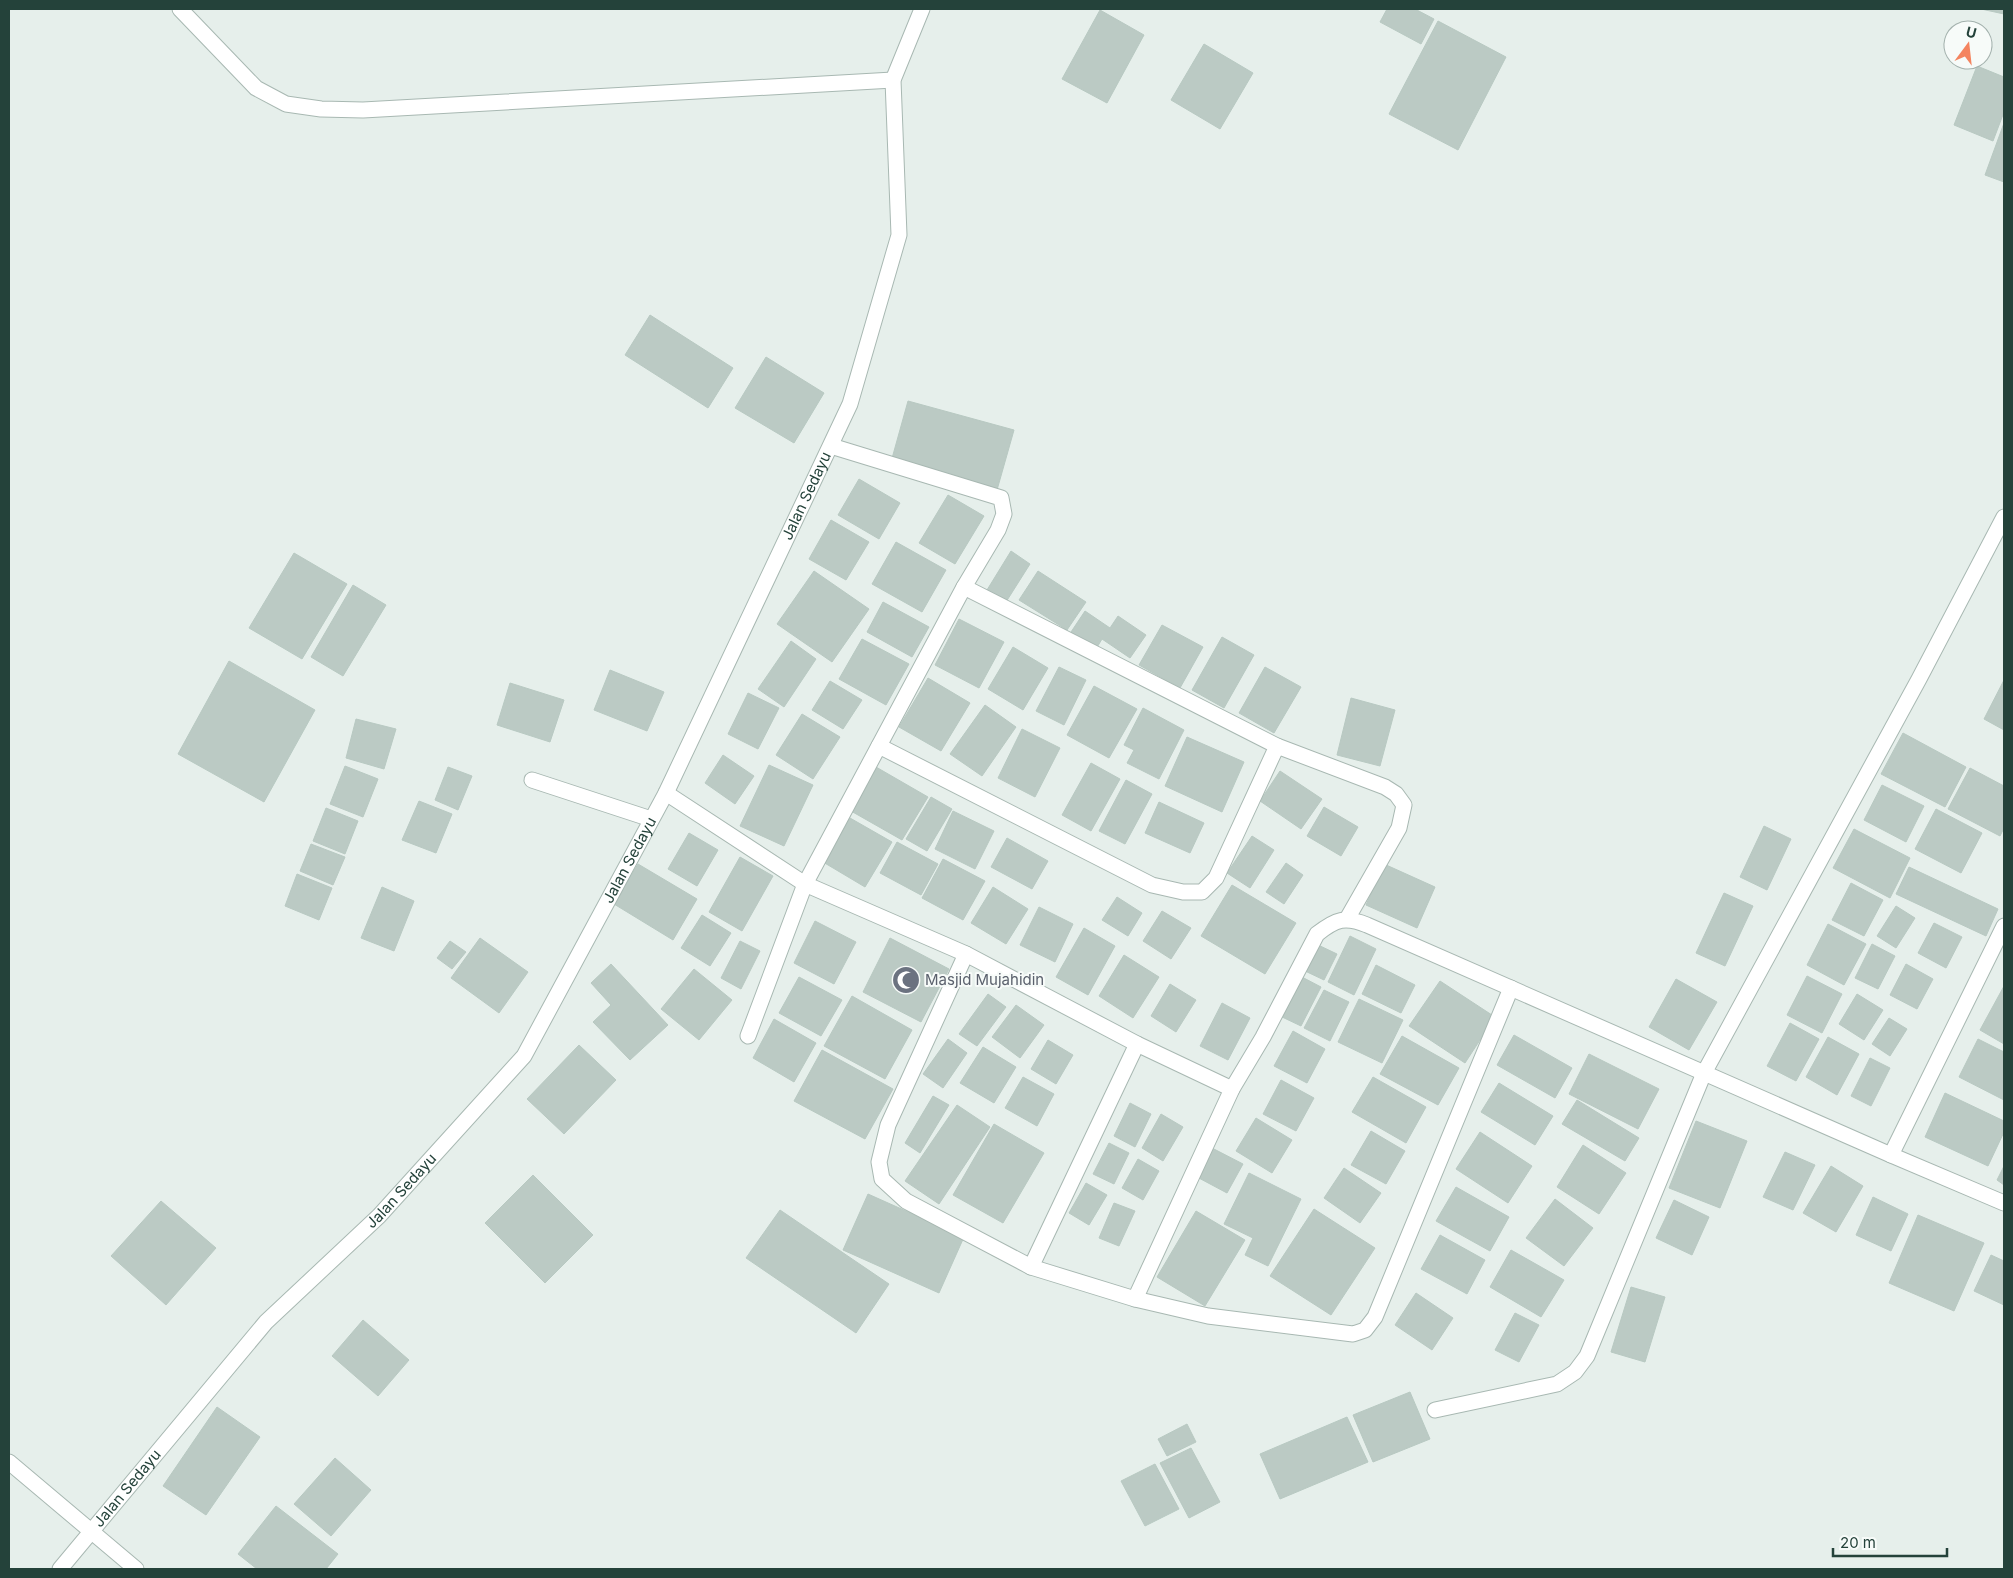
<svg xmlns="http://www.w3.org/2000/svg" width="2013" height="1578" font-family="Inter,sans-serif">
  <rect width="100%" height="100%" fill="#e6efeb"/>
  <!-- building -->
  <path fill="#bbcac4" stroke="#b8c9c2" d="M1387,9H1415L1434,19L1421,44L1380,22Z
    M1981,9H2004V14Z
    M1100,10L1144,35L1107,103L1062,79Z
    M1438,21L1506,57L1458,150L1389,114Z
    M1204,44L1253,73L1220,129L1171,100Z
    M1977,66L2004,77V112L1993,141L1954,125Z
    M2004,123V182L1985,175Z
    M650,315L733,368L708,408L625,355Z
    M766,357L824,393L794,443L735,408Z
    M908,401L1014,430L997,490L891,462Z
    M859,479L900,503L879,539L838,515Z
    M948,495L984,516L955,564L919,543Z
    M831,520L869,542L846,580L809,559Z
    M896,542L946,570L922,612L872,584Z
    M1011,551L1030,564L1006,602L987,590Z
    M294,553L347,584L302,659L249,628Z
    M814,571L869,609L832,662L777,624Z
    M1038,571L1086,602L1067,630L1019,600Z
    M353,585L386,605L343,676L311,657Z
    M883,602L929,627L912,657L867,632Z
    M1085,611L1110,628L1118,616L1146,635L1130,658L1102,639L1096,649L1071,632Z
    M959,619L1004,642L979,688L935,665Z
    M1162,625L1203,647L1180,688L1139,665Z
    M1222,637L1254,655L1224,708L1192,690Z
    M862,639L909,664L886,705L839,679Z
    M791,641L816,659L784,707L758,689Z
    M1013,647L1048,668L1023,710L988,689Z
    M229,661L315,710L264,802L178,754Z
    M1059,667L1086,680L1064,725L1036,711Z
    M1265,667L1301,687L1274,733L1239,713Z
    M610,670L664,692L647,731L594,710Z
    M928,678L970,703L941,751L899,727Z
    M2004,680V730L1984,719Z
    M830,681L862,700L843,729L812,710Z
    M510,683L564,700L550,742L497,725Z
    M1094,686L1137,709L1109,758L1067,735Z
    M748,693L779,708L758,749L728,734Z
    M1351,698L1395,710L1380,766L1337,755Z
    M985,705L1016,727L982,776L950,754Z
    M1143,708L1184,730L1159,779L1127,763L1134,750L1124,745Z
    M802,714L840,737L813,779L776,755Z
    M356,719L396,729L384,769L346,758Z
    M1022,729L1060,748L1035,797L998,778Z
    M1903,733L1966,767L1945,807L1881,774Z
    M1187,737L1244,762L1222,812L1165,786Z
    M723,755L754,776L735,804L705,783Z
    M1091,763L1120,779L1091,831L1062,815Z
    M769,765L813,785L784,846L740,826Z
    M345,766L378,779L363,817L330,804Z
    M448,767L472,776L458,810L435,800Z
    M876,767L928,797L902,840L851,811Z
    M1970,768L2004,786V828L2000,836L1948,809Z
    M1280,771L1322,799L1301,829L1260,801Z
    M1126,780L1152,794L1125,844L1099,831Z
    M1882,785L1924,806L1906,842L1864,820Z
    M931,797L952,809L927,851L906,839Z
    M419,801L452,814L436,853L402,840Z
    M1159,802L1204,823L1190,853L1145,833Z
    M1324,807L1358,827L1341,856L1307,836Z
    M326,808L358,821L345,854L313,841Z
    M1936,809L1982,833L1961,873L1915,849Z
    M953,811L994,831L975,869L935,849Z
    M850,818L892,842L865,887L823,862Z
    M1764,826L1791,839L1767,890L1740,877Z
    M1854,829L1910,858L1890,898L1833,868Z
    M689,833L718,850L697,886L668,869Z
    M1252,836L1274,850L1250,888L1227,873Z
    M1007,838L1048,861L1032,889L991,867Z
    M897,842L938,864L921,895L880,873Z
    M311,844L345,857L333,885L300,871Z
    M740,857L773,876L742,931L709,912Z
    M943,859L985,881L963,920L922,898Z
    M1286,863L1303,875L1284,904L1266,892Z
    M638,864L697,899L673,940L614,904Z
    M1384,864L1435,887L1417,928L1366,905Z
    M1909,867L1998,909L1986,936L1896,894Z
    M297,874L332,888L319,920L285,906Z
    M1851,883L1883,900L1864,936L1832,920Z
    M1232,885L1296,923L1265,974L1201,936Z
    M382,887L414,901L394,951L361,938Z
    M993,887L1028,909L1006,944L971,923Z
    M1724,893L1753,906L1725,966L1696,953Z
    M1117,897L1142,913L1128,936L1102,920Z
    M1896,906L1915,918L1896,948L1877,936Z
    M1039,907L1073,924L1055,962L1020,945Z
    M1162,911L1191,928L1171,959L1143,941Z
    M702,915L731,933L710,966L681,948Z
    M815,921L856,942L834,984L794,963Z
    M1934,923L1962,937L1946,968L1918,953Z
    M1828,924L1866,944L1844,985L1807,965Z
    M1084,928L1115,946L1088,995L1056,977Z
    M1350,936L1376,949L1354,995L1328,982Z
    M480,938L528,972L499,1013L451,978Z
    M890,938L949,969L921,1022L863,992Z
    M450,941L466,952L452,969L437,958Z
    M740,941L760,951L741,989L721,978Z
    M1316,944L1337,954L1324,980L1303,970Z
    M1872,944L1895,956L1878,989L1855,978Z
    M1124,955L1159,977L1133,1018L1099,996Z
    M611,964L668,1025L630,1060L593,1022L611,1005L591,983Z
    M1906,964L1933,979L1917,1009L1890,995Z
    M1376,965L1415,985L1401,1013L1362,994Z
    M694,969L732,1000L699,1040L661,1009Z
    M1300,976L1321,987L1301,1026L1280,1016Z
    M1807,976L1842,994L1822,1033L1787,1015Z
    M799,977L842,1000L821,1036L779,1013Z
    M1676,979L1717,1002L1689,1050L1649,1027Z
    M1440,981L1495,1017L1465,1063L1409,1026Z
    M1170,984L1196,1000L1176,1032L1151,1016Z
    M2004,986V1044L1980,1030Z
    M1324,990L1349,1002L1330,1041L1304,1028Z
    M988,994L1006,1007L977,1046L959,1034Z
    M1857,994L1883,1010L1864,1040L1839,1024Z
    M852,996L912,1030L885,1079L824,1046Z
    M1359,999L1403,1020L1382,1063L1338,1042Z
    M1222,1003L1250,1018L1228,1060L1200,1046Z
    M1016,1005L1044,1025L1020,1058L992,1037Z
    M1889,1018L1907,1029L1890,1056L1872,1044Z
    M774,1019L816,1043L794,1082L753,1058Z
    M1790,1023L1819,1039L1796,1081L1767,1066Z
    M1293,1031L1325,1049L1307,1083L1274,1066Z
    M1514,1035L1572,1068L1555,1098L1497,1065Z
    M1402,1036L1459,1068L1438,1105L1380,1074Z
    M1828,1037L1859,1054L1837,1095L1806,1077Z
    M948,1039L967,1053L943,1088L923,1074Z
    M1978,1039L2004,1052V1100L1959,1077Z
    M1048,1040L1073,1055L1056,1084L1031,1069Z
    M579,1045L616,1080L564,1134L527,1099Z
    M983,1047L1016,1067L994,1103L960,1083Z
    M822,1050L893,1089L865,1139L794,1101Z
    M1589,1054L1659,1089L1638,1129L1569,1094Z
    M1870,1058L1890,1068L1871,1106L1851,1096Z
    M1023,1077L1054,1094L1037,1126L1005,1108Z
    M1373,1077L1426,1107L1406,1143L1352,1112Z
    M1281,1080L1314,1098L1296,1131L1263,1114Z
    M1499,1083L1553,1116L1535,1145L1481,1112Z
    M1945,1093L2004,1121V1132L1988,1166L1925,1137Z
    M933,1096L949,1105L920,1153L905,1143Z
    M1577,1100L1639,1138L1625,1161L1562,1124Z
    M1130,1103L1151,1114L1135,1147L1114,1136Z
    M957,1105L990,1127L939,1204L905,1181Z
    M1161,1114L1183,1127L1163,1161L1142,1148Z
    M1256,1118L1292,1140L1272,1173L1236,1151Z
    M1696,1121L1747,1141L1720,1208L1669,1188Z
    M994,1124L1044,1153L1003,1223L953,1195Z
    M1371,1131L1405,1151L1386,1184L1351,1165Z
    M1480,1132L1532,1166L1508,1203L1456,1169Z
    M1109,1143L1129,1153L1114,1184L1093,1174Z
    M1583,1145L1626,1173L1599,1214L1557,1187Z
    M1212,1148L1243,1164L1227,1193L1197,1177Z
    M1785,1152L1815,1165L1793,1210L1763,1197Z
    M1138,1159L1159,1171L1143,1200L1122,1188Z
    M1831,1166L1863,1186L1836,1232L1803,1213Z
    M2004,1166V1185L1997,1180Z
    M1344,1168L1381,1193L1360,1223L1324,1198Z
    M1249,1173L1301,1199L1268,1266L1245,1255L1253,1238L1224,1224Z
    M533,1175L593,1235L545,1283L485,1223Z
    M1086,1183L1107,1195L1089,1225L1069,1213Z
    M1456,1187L1509,1217L1490,1251L1436,1221Z
    M868,1194L964,1237L939,1293L843,1250Z
    M1873,1197L1908,1214L1891,1251L1856,1235Z
    M1555,1199L1593,1228L1564,1266L1526,1238Z
    M1674,1200L1709,1217L1692,1255L1656,1238Z
    M161,1201L216,1248L166,1305L111,1256Z
    M1114,1203L1135,1211L1119,1246L1099,1238Z
    M1314,1209L1375,1248L1331,1315L1270,1276Z
    M780,1210L889,1284L856,1333L746,1258Z
    M1196,1211L1245,1240L1205,1306L1157,1277Z
    M1918,1215L1984,1243L1954,1311L1889,1283Z
    M1440,1235L1485,1260L1467,1294L1421,1269Z
    M1511,1250L1564,1280L1541,1317L1490,1287Z
    M1991,1255L2004,1261V1305L1974,1291Z
    M1631,1287L1665,1297L1645,1362L1611,1352Z
    M1416,1293L1453,1318L1432,1350L1395,1325Z
    M1515,1313L1539,1325L1519,1362L1495,1350Z
    M363,1320L409,1360L378,1396L332,1356Z
    M1410,1392L1430,1439L1373,1462L1353,1415Z
    M217,1407L260,1437L206,1515L163,1486Z
    M1347,1417L1368,1462L1280,1499L1260,1454Z
    M1187,1424L1196,1442L1167,1456L1158,1439Z
    M1191,1448L1220,1502L1189,1518L1160,1463Z
    M335,1458L371,1490L331,1536L294,1504Z
    M1155,1464L1179,1509L1145,1526L1121,1481Z
    M276,1506L338,1554L326,1569H257L238,1554Z"/>
  <g fill="none" stroke-linecap="round" stroke-linejoin="round">
    <!-- street casing -->
    <g stroke="#a8b8b2" stroke-width="17">
      <g id="street">
        <path d="M180,9L256,88L286,104L321,109L363,110L893,80"/>
        <path d="M879,746L1152,885L1183,892H1202L1216,878L1277,746L964,587"/>
        <path d="M1277,746L1385,787L1396,794L1404,805L1399,828L1347,919"/>
        <path d="M532,780L651,819"/>
        <path d="M666,793L805,884L966,954L1137,1044L1232,1089"/>
        <path d="M966,954L888,1125L879,1162L882,1179L906,1201L1031,1267L1135,1299L1208,1316L1353,1334L1365,1330L1375,1317L1511,988"/>
        <path d="M748,1036L805,884L964,587L998,530L1004,514L1001,498L831,446"/>
        <path d="M1891,1155L2004,926"/>
        <path d="M1031,1267L1137,1044"/>
        <path d="M1135,1299L1232,1089L1263,1037L1317,934C1336,919 1345,916 1367,925L1891,1155L2004,1203"/>
        <path d="M1435,1410L1557,1384L1575,1372L1587,1356L1704,1073L1919,679L2004,517"/>
        <path d="M9,1462L136,1569"/>
        <path id="s1" d="M60,1569L266,1322L379,1216L524,1056L666,793L850,404L899,235L893,80L922,9"/>
      </g>
    </g>
    <!-- street -->
    <use href="#street" stroke="#fff" stroke-width="15"/>
  </g>
  <!-- icons -->
  <defs>
    <g id="mosque-disc" transform="scale(1.4375)"><circle r="9.5" fill="#6b7280" stroke="#f7fbf9"/><path d="M3.5-4.9A6 6 0 1 0 3.5 4.9A5 5 0 1 1 3.5-4.9Z" fill="#fff"/></g>
  </defs>
  <g fill-rule="evenodd">
    <use href="#mosque-disc" x="906" y="980"/>
  </g>
  <g text-anchor="middle" stroke-width="4" stroke-linejoin="round" paint-order="stroke">
    <!-- street labels -->
    <g font-size="15" fill="#24423a" stroke="#f7fbf9">
      <text dy="5" stroke="none"><textPath href="#s1" startOffset="1320">Jalan Sedayu</textPath></text>
      <text dy="5" stroke="none"><textPath href="#s1" startOffset="915">Jalan Sedayu</textPath></text>
      <text dy="5" stroke="none"><textPath href="#s1" startOffset="510">Jalan Sedayu</textPath></text>
      <text dy="5" stroke="none"><textPath href="#s1" startOffset="105">Jalan Sedayu</textPath></text>
    </g>
    <!-- worship labels -->
    <g font-size="15" fill="#5b616d" stroke="#f7fbf9" text-anchor="start">
      <text x="925" y="985">Masjid Mujahidin</text>
    </g>
  </g>
  <!-- border -->
  <rect width="2013" height="1578" fill="none" stroke="#24423a" stroke-width="20"/>
  <!-- north arrow -->
  <g transform="translate(1968 45) rotate(15)"><circle r="24" fill="#f7fbf9" stroke="#a3b1ad"/>
  <path d="M0-4L9 19L0 12L-9 19Z" fill="#f4845f"/>
  <text y="-8" font-size="14" font-weight="bold" text-anchor="middle" fill="#24423a">U</text>
  </g>
  <!-- scale -->
  <path d="M1833 1548v8h114v-8" fill="none" stroke="#24423a" stroke-width="2.5"/>
  <text x="1840" y="1548" font-size="15" fill="#24423a" stroke="#f7fbf9" stroke-width="4" paint-order="stroke">20 m</text>
</svg>
